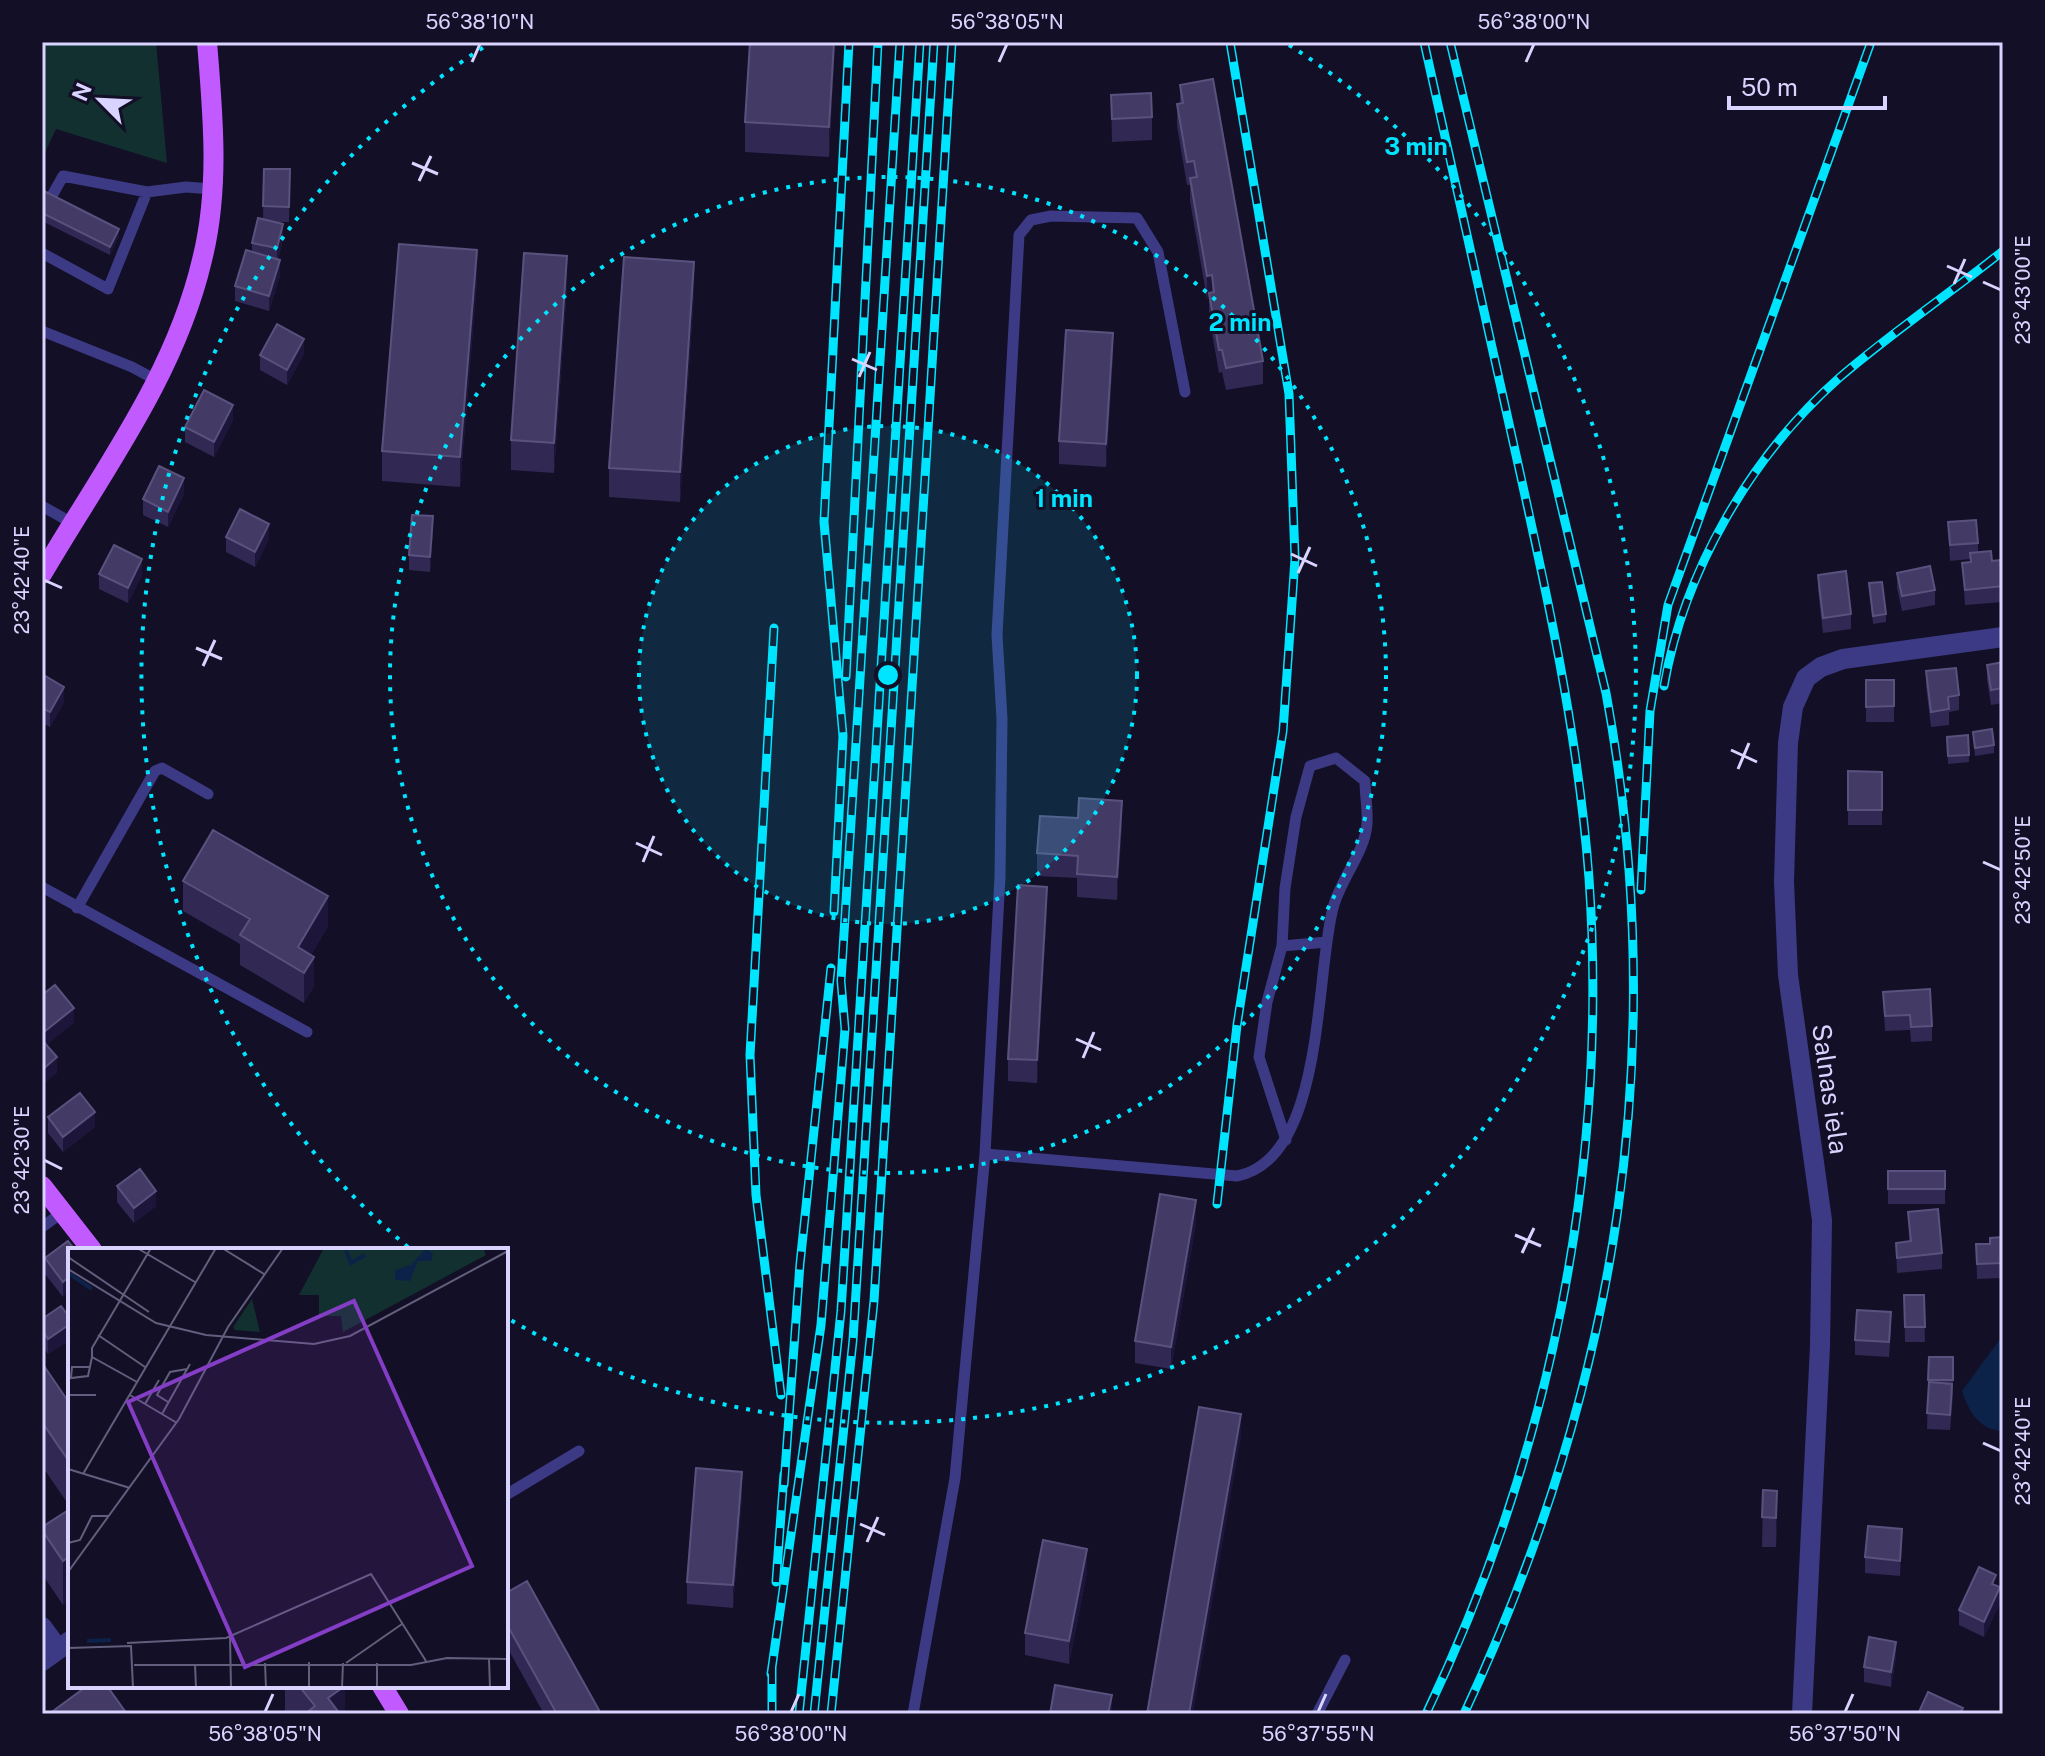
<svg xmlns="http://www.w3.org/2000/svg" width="2045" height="1756" font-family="'Public Sans',sans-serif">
  <rect width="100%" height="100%" fill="#130f26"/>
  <!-- green -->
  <path fill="#12302f" d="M42,42H156L167,163L56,129L42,159Z"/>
  <!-- water -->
  <path fill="#0c2248" d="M2003,1335V1431C1979,1430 1969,1412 1962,1391Z"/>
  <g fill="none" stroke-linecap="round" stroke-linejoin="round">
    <!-- lane -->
    <path stroke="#3d3a85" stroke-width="11" d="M49,201L63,176L147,192L186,187L212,189
      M42,253L108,289L147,192
      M42,331L132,367L158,381
      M42,506L72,523
      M42,887L307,1032
      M77,908L155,771L162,768L208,794
      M1282,946L1327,942
      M985,1154L1237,1176C1325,1159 1315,976 1333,908C1340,880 1365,852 1367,824C1368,810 1365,795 1365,781L1336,758L1310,766L1296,817L1285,888L1282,946L1267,1002L1259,1057L1286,1140
      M42,1227L63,1212
      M506,1495L579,1451
      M913,1714L955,1478L985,1154L1000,877L1002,719L997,635L1019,235L1031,220L1051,216L1137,218L1158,252L1185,392
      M1317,1714L1345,1660"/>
    <!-- street -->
    <path stroke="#3d3a85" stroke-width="20" d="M42,1627L58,1649
      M42,1661L70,1641
      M1802,1714L1820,1346L1822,1220L1788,975L1784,882L1788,743L1793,707L1806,678L1821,667L1843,659L2003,637"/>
    <!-- primary -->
    <path stroke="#c25bff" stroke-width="20" d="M42,574C101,473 175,376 202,260C220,189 213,115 207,42
      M42,1186L92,1250
      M382,1686L399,1714"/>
    <!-- rail casing -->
    <g stroke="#00e5ff" stroke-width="9">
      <path id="rail" d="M1424,42C1454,177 1484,311 1514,446C1546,589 1578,732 1589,878C1609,1165 1550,1455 1426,1714
        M1450,42L1606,693C1672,1050 1617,1387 1464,1714
        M774,628L750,1055L756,1195L781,1395
        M846,677L878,42
        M1664,686C1684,571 1751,456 1839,378C1891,333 1949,294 2003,251
        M1641,890L1650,711L1668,605L1871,42
        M834,912L843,736L824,522L849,42
        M1217,1204L1237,1025L1283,731L1295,559L1289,394L1230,42
        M784,1485L800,1264L831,968
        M776,1582L784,1474
        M772,1666V1714
        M771,1674L821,1325L845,1029L841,981L900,42
        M799,1714L841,1311L920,42
        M814,1714L853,1340L934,42
        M831,1714L874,1301L952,42"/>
    </g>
    <!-- rail -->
    <use href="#rail" stroke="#130f26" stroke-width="6" stroke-dasharray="18" stroke-linecap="butt"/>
  </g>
  <!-- wall -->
  <path fill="#312854" d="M835,42L829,157L745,152V122Z
    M1180,85L1263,361V384L1226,390L1222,372L1219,373L1209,316V299H1207L1190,201V185H1187L1177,126V104L1180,103Z
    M1111,95L1152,117V140L1112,142Z
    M264,169H290L289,222H273L283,239L278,260L280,276L269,311L235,301V286L252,252V243L263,219Z
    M42,190L119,236L110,255L42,221Z
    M477,280L460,487L382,481V451Z
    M567,286L554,473L511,470V440Z
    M694,292L680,502L609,497V468Z
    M304,354L287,385L260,370V355Z
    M1113,356L1106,467L1059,464V441Z
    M233,420L214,457L185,442V427Z
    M184,494L168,527L143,515V499Z
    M1948,522L1978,543V552L1992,561L2003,586V602L1965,605L1962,563L1970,562V559L1950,561Z
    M433,531L430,572L409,570V555Z
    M226,537L269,539L255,567L226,552Z
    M1897,573L1935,590V605L1902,611L1897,588Z
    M99,574L142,575L128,603L99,589Z
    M1818,575L1851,614V629L1823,633L1818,590Z
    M1869,583L1886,614V622L1873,624Z
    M2003,662V703L1991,705L1987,680V665Z
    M1926,671L1959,695V710L1949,712V725L1931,727L1926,686Z
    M42,674L64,702L50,727L42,723Z
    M1866,680H1894V722H1866Z
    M1973,732L1994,745V753L1975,756Z
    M1947,737L1969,755V762L1948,764Z
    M1848,771L1882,772V825H1848Z
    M1122,824L1117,900L1077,897V878L1037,876V853Z
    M183,881L328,926L311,955L314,986L304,1003L240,965V944L183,911Z
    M1047,909L1037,1083L1008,1081V1059Z
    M1883,992L1932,1026V1041L1911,1042L1910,1030L1885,1031Z
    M48,1117L95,1127L63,1152L48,1133Z
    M1888,1171H1945V1204H1888Z
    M117,1186L156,1206L134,1223L117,1202Z
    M1908,1212L1942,1253V1269L1897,1273L1896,1243L1909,1241Z
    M1196,1223L1171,1369L1135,1363V1341Z
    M2003,1237V1278L1977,1279L1976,1244H1990Z
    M68,1241L63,1297L45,1274V1258Z
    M1904,1295H1924L1925,1342H1905Z
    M70,1318V1340L48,1354L42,1345V1319Z
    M1891,1327L1889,1357L1855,1355V1340Z
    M1929,1357H1953V1395L1950,1430L1927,1429Z
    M42,1363L70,1404V1503L68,1504L42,1466Z
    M1763,1490L1777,1521L1776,1547H1762Z
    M742,1495L733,1608L687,1604V1582Z
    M70,1509L63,1605L42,1574V1527Z
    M1902,1544L1900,1576L1865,1573V1557Z
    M1087,1572L1069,1664L1025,1655V1633Z
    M1996,1586L2000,1603L1984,1637L1959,1625V1610Z
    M506,1593L599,1714H544L506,1645Z
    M1896,1657L1891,1687L1864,1682V1667Z
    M285,1686H345V1714H287L285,1711Z"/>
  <!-- shaded-wall -->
  <path fill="#1d163a" d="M834,42H835L829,157V127Z
    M283,224V239L277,264V248Z
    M119,229V236L110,255V247Z
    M477,250V280L460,487V457Z
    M567,256V286L554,473V443Z
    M280,260V276L269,311V296Z
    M694,262V292L680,502V472Z
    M1212,275V298L1209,293V299H1207V276Z
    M1113,333V356L1106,467V444Z
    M304,339V354L287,385V370Z
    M44,358V373L42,377V362Z
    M233,405V420L214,457V442Z
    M184,478V494L168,527V512Z
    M433,516V531L430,572V557Z
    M269,524V539L255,567V552Z
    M142,559V575L128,603V588Z
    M64,687V702L50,727V712Z
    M1122,801V824L1117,900V877Z
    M1047,887V909L1037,1083V1060Z
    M328,896V926L302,971L298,947Z
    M314,957V986L304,1003V973Z
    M74,1008V1023L44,1047V1032Z
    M57,1057V1073L42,1085V1070Z
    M95,1112V1127L63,1152V1137Z
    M156,1191V1206L134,1223V1208Z
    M1196,1200V1223L1171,1369V1347Z
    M70,1276V1291L63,1297V1282Z
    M70,1324V1340L48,1354V1339Z
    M1241,1414V1437L1193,1714H1189Z
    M70,1459V1503L68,1504V1460Z
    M742,1472V1495L733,1608V1585Z
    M1777,1491V1521L1776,1547V1518Z
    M1902,1529V1544L1900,1576V1561Z
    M1087,1549V1572L1069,1664V1641Z
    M70,1556V1600L63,1605V1561Z
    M2000,1587V1603L1984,1637V1622Z
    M1896,1642V1657L1891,1687V1672Z
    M345,1686V1714H328V1698Z
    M1112,1695V1714H1108Z"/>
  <!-- building -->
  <path fill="#433a66" stroke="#5a527e" stroke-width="2" d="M750,42H834L829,127L745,122Z
    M1213,79L1263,361L1226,368L1222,350H1219L1209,293L1214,292L1212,275L1207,276L1190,178L1197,177L1194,161L1187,162L1177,104L1183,103L1180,85Z
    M1151,93L1152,117L1112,119L1111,95Z
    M264,169H290L289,207L263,206Z
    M42,190L119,229L110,247L42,213Z
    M258,218L283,224L277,248L252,243Z
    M399,244L477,250L460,457L382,451Z
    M246,250L280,260L269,296L235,286Z
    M524,253L567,256L554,443L511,440Z
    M624,257L694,262L680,472L609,468Z
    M277,324L304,339L287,370L260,355Z
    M1066,330L1113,333L1106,444L1059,441Z
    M204,390L233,405L214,442L185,427Z
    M159,466L184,478L168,512L143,499Z
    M240,509L269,524L255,552L226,537Z
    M412,515L433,516L430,557L409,555Z
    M1976,520L1978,543L1950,545L1948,522Z
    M114,545L142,559L128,588L99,574Z
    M1991,551L1992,561L2000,560L2003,586L1965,590L1962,563L1971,562L1970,553Z
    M1930,566L1935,590L1902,596L1897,573Z
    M1846,571L1851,614L1823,618L1818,575Z
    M1882,582L1886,614L1873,616L1869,583Z
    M2003,662V688L1991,690L1987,665Z
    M1956,668L1959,695L1948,697L1949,709L1931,712L1926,671Z
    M42,674L64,687L50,712L42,708Z
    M1866,680H1894V706L1866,707Z
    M1992,729L1994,745L1975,748L1973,732Z
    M1968,735L1969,755L1948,756L1947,737Z
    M1848,771L1882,772V810H1848Z
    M1079,798L1122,801L1117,877L1077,874L1078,856L1037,853L1040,816L1078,818Z
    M213,830L328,896L298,947L314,957L304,973L240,935L250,919L183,881Z
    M1018,885L1047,887L1037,1060L1008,1059Z
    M55,985L74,1008L44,1032L42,1030V995Z
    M1930,989L1932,1026L1911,1027L1910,1015L1885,1016L1883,992Z
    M42,1040L57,1057L42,1070Z
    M80,1093L95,1112L63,1137L48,1117Z
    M140,1169L156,1191L134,1208L117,1186Z
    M1888,1171H1945V1189H1888Z
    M1160,1194L1196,1200L1171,1347L1135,1341Z
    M1938,1209L1942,1253L1897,1258L1896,1243L1911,1241L1908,1212Z
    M2003,1237V1263L1977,1264L1976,1244H1990V1238Z
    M68,1241L75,1250H70V1276L63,1282L45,1258Z
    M1904,1295H1924L1925,1327H1905Z
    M61,1306L70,1318V1324L48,1339L42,1330V1319Z
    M1857,1310L1891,1312L1889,1342L1855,1340Z
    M1929,1357H1953V1380H1928Z
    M42,1363L70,1404V1459L68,1460L42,1422Z
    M1929,1382L1952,1384L1950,1415L1927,1413Z
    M1199,1407L1241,1414L1189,1714H1147Z
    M696,1468L742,1472L733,1585L687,1582Z
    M1763,1490L1777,1491L1776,1518L1762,1517Z
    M70,1509V1556L63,1561L42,1530V1527Z
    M1868,1526L1902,1529L1900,1561L1865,1557Z
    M1043,1540L1087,1549L1069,1641L1025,1633Z
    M1979,1567L1996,1575L1992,1584L2000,1587L1984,1622L1959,1610Z
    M527,1581L599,1710L592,1714H557L506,1623V1593Z
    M1869,1637L1896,1642L1891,1672L1864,1667Z
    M1055,1685L1112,1695L1108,1714H1050Z
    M87,1686H107L127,1714H49Z
    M299,1686H345L328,1698L340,1714H305L315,1706Z
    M1928,1692L1963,1708L1960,1714H1918Z"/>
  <!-- ticks -->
  <path fill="none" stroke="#d9d4ff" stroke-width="3" d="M472,62L480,44M999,62L1007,44M1526,62L1534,44M412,163L438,174M419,181L431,156M1947,266L1972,277M1983,282L2001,290M1954,284L1965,259M852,359L877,370M859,377L870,352M1291,554L1317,566M1298,573L1310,547M44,580L62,588M196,648L222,659M203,666L215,640M1731,750L1757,762M1738,769L1749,743M636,843L662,855M643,862L654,836M1983,862L2001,870M1076,1039L1101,1050M1083,1058L1094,1032M44,1160L62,1169M1515,1235L1541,1246M1522,1253L1534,1228M1983,1443L2001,1451M860,1524L885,1535M867,1542L878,1517M265,1712L273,1694M791,1712L799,1694M1318,1712L1326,1694M1845,1712L1853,1694"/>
  <!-- distance rings -->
  <circle cx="888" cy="675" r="249" fill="#00e5ff" fill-opacity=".12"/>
  <g fill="none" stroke="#00e5ff" stroke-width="4" stroke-dasharray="4 8">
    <circle cx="888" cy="675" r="249"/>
    <circle cx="888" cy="675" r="498"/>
    <path d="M408 1247A747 747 0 0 1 487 45M1289 45A747 747 0 0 1 509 1319"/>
  </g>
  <g text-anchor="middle" stroke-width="6" stroke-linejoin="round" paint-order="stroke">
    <!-- street labels -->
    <g font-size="26" fill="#d9d4ff" stroke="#130f26">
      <text transform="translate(1830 1089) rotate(82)" y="9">Salnas iela</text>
    </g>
  </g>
  <!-- overview -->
  <g transform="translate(68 1248)">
    <rect width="440" height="440" fill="#130f26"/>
    <path d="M256,0H415L418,7L275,84L273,68H251V47H231ZM184,51L192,84L167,82L165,79Z" fill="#12302f"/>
    <path d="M358,0L365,6L363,13H350L342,33L327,32V22L343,17Z" fill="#0c2248"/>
    <path fill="none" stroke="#0c2248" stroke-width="4" d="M277,0L283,15L297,7M0,25L24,41M19,393L43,392"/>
    <path fill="none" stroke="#625e7d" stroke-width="2" d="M69,0L127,34M154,0L196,26M0,9L81,64M0,21L88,75L138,87L246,96L282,88L440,3M30,87L77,119M21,119H4L3,130L20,128L24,109M69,134L24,109V100L83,0M62,147L109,175M100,154L89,147L102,124L119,121M77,156L91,132M94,166L122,116M0,174V147H28M0,221L62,240M15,226L148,0M0,295L12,292L24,268H41M0,324L111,171L160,79L215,0M162,388L163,440M59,395L158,390L303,326L358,413M0,400L63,398L65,440M421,411L422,440M197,415L198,440M278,415L334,376M127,416L128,440M66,417H343L379,410L440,411M241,440V414M274,440L275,415M309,440V415"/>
    <path fill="#843dc5" fill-opacity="0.15" stroke="#843dc5" stroke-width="4" d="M286,53L404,318L177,419L60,154Z"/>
    <rect width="440" height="440" fill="none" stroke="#d9d4ff" stroke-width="4"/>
  </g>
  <circle cx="888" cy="675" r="12" fill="#00e5ff" stroke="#130f26" stroke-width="4"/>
  <g font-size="24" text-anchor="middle" font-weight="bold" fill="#00e5ff" stroke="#130f26" stroke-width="6" stroke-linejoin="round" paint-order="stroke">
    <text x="1416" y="155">3 min</text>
    <text x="1240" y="331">2 min</text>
    <text x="1064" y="507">1 min</text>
  </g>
  <!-- border -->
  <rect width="2045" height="1756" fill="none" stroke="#130f26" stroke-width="88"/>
  <!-- north arrow -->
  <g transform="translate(100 100) rotate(294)" stroke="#130f26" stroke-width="6" paint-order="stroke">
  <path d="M0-6L14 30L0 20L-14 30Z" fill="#d9d4ff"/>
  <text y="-12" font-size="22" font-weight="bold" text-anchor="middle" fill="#d9d4ff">N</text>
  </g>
  <!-- scale -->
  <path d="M1729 96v12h156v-12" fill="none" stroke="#d9d4ff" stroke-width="4"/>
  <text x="1741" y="96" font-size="24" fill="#d9d4ff" stroke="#130f26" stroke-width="6" paint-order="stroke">50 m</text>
  <rect x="44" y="44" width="1957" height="1668" fill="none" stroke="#d9d4ff" stroke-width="3"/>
  <g font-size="20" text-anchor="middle" fill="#d9d4ff">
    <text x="480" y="29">56°38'10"N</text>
    <text x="1007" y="29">56°38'05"N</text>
    <text x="1534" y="29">56°38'00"N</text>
    <text transform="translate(2023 290) rotate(-90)" y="7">23°43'00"E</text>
    <text transform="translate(22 580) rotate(-90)" y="7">23°42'40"E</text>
    <text transform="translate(2023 870) rotate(-90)" y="7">23°42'50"E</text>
    <text transform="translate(22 1160) rotate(-90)" y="7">23°42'30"E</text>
    <text transform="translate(2023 1451) rotate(-90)" y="7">23°42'40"E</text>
    <text x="265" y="1741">56°38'05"N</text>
    <text x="791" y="1741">56°38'00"N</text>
    <text x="1318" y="1741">56°37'55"N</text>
    <text x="1845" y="1741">56°37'50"N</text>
  </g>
</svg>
